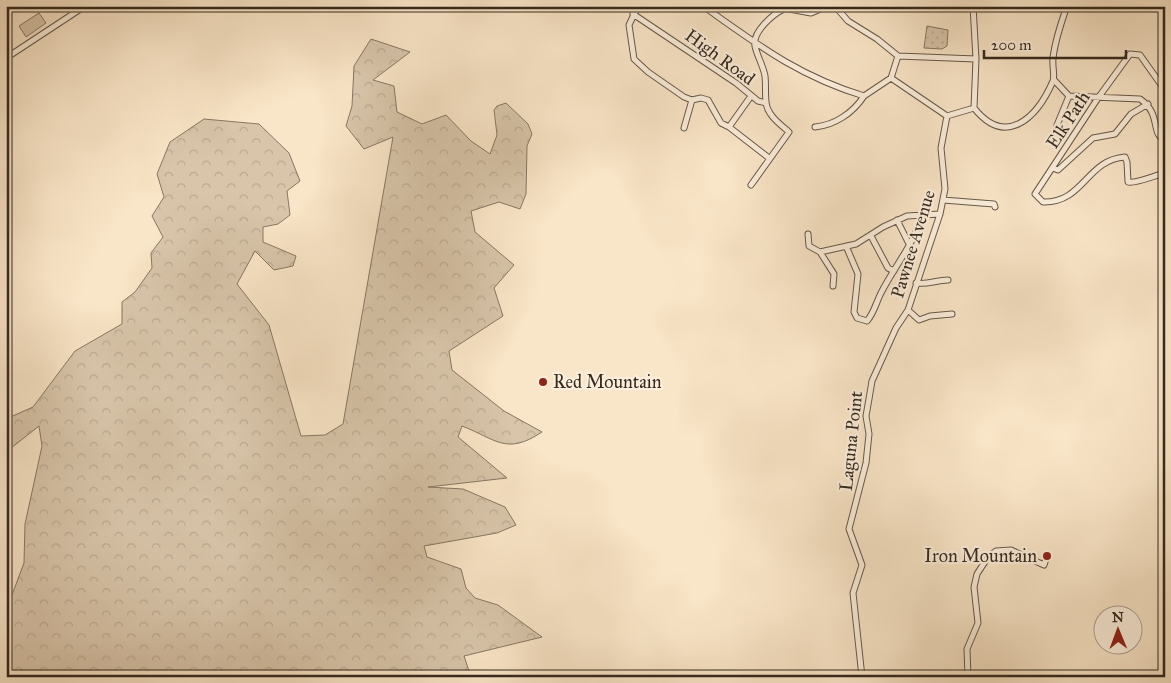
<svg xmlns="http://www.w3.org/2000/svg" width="1171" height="683" font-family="'IM FELL Great Primer',serif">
  <defs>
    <pattern id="grass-dots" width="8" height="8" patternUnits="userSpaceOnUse" patternTransform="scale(1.25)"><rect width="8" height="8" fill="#d8c5aa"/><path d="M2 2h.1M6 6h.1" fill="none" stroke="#baa992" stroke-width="1.8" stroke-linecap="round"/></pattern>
    <pattern id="forest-crowns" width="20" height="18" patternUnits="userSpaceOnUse" patternTransform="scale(1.25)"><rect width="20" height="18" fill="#d8c5aa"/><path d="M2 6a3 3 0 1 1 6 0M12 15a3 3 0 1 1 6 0" fill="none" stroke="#baa992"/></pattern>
  </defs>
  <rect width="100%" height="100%" fill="#f9e5c7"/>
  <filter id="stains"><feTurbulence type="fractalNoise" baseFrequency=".004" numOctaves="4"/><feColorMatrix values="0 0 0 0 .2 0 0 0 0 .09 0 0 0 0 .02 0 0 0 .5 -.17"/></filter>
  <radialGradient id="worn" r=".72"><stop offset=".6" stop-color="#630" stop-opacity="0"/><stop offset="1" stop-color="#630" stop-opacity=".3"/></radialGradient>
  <!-- grass -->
  <path fill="url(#grass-dots)" stroke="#867864" d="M927,26L948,30L947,46L942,49L924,48Z"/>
  <!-- forest -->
  <path fill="url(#forest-crowns)" stroke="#867864" d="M371,39L410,52L373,80L394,86L397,112L422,124L446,115L471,141L490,154L497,135L494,110L497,106L506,103L528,124L532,134L527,146L526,194L520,209L499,202L471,211L475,232L514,265L494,288L503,316L449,351L452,370L504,411L542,432C506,456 496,439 462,426L458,437L507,478L428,487L463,489L505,507L516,525L497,533L424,546L427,557L461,569L466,588L475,598L498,605L542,637L464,656L471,677H6V611L24,563L25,524L42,446L39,426L6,452V419L33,407L75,351L122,324V302L135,292L152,268L151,253L163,237L152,216L164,197L157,174L170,142L204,119L259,124L289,153L300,181L287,191L290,215L278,224L263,227V242L296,256L293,266L274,270L255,251L237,284L269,325L301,436L325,435L343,424L393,137L364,149L346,126L352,106L354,66Z"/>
  <!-- pitch -->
  <path fill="#d8c5aa" stroke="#867864" d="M39,13L46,23L26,37L19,26Z"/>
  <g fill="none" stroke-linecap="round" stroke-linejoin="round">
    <!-- street casing -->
    <g stroke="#665949" stroke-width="7">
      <path id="street" d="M638,6L629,25L634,59L648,72L684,97L692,100L701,98L708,100L721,123L729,127L769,158
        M703,6C758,45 798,76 864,96L891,78
        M835,6L848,21L877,39L898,56L976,59
        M973,6L976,59L974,108
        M784,8L811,13L828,6
        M6,11L10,6
        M633,14L736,83L758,101L766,103
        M6,58L85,6
        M891,78L947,116
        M891,78L898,56
        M1054,80L1069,96L1140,99C1162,114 1150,134 1165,140
        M1165,94L1162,86L1140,55L1130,54L1098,98L1035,194L1043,202C1084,203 1086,160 1125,157L1127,162L1128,182C1135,184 1156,175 1165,173
        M974,108C1006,148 1037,118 1053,81C1055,75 1052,66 1053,58C1055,41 1061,23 1067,6
        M1057,125L1069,96
        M729,127L751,96
        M815,127C835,125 853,113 864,96
        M684,128L692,100
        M1053,168L1058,170L1093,138L1115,134L1131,114L1148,104
        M751,185L789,132C780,124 767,115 766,102C765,93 766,85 765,76C763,65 757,56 755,46C752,32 773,14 784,9
        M943,200L994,204L995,207
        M897,220L910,246
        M808,234L809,246L820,252L856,244L883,227L907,216L940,214
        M871,236L888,268L894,271
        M846,246L858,274L854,312L857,318L867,321C874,313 876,303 881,293C895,265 914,245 922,214
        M820,252L834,274L833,286
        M916,283C927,285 937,280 948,280
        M908,310L919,320L930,316L952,314
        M862,677L853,593L862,565L849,529L866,463L869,434L866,416L869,399L872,381L896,328L908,310L940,214L945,189L941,148L947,116L974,108
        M968,677L967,649L978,623L974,587L977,574L988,557L996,551L1011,550L1044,565L1047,556"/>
    </g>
    <!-- street -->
    <use href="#street" stroke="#fbeedb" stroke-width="5"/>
  </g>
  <!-- markers -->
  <g fill="#8f2418" stroke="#fbeedb" stroke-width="2">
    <circle cx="543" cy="382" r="5"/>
    <circle cx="1047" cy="556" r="5"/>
  </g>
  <g text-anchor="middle" stroke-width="4.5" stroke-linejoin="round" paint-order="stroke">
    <!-- street labels -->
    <g font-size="18" fill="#352a1f" stroke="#fbeedb">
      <text transform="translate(720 57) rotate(36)" y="6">High Road</text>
      <text transform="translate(1068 120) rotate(-57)" y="6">Elk Path</text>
      <text transform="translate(913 244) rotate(-73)" y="6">Pawnee Avenue</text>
      <text transform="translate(851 441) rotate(-84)" y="6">Laguna Point</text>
    </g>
    <!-- poi labels -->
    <g font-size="18" fill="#352a1f" stroke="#fbeedb" text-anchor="start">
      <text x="553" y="388">Red Mountain</text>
      <text x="1037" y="562" text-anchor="end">Iron Mountain</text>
    </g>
  </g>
  <!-- margin -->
  <rect width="1171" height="683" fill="none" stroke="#f9e5c7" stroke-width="25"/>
  <rect x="8" y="8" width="1156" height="668" fill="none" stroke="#352a1f" stroke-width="2.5"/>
  <rect x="12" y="12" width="1146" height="658" fill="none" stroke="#352a1f"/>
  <!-- north arrow -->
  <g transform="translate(1118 630) rotate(359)"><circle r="24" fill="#fbeedb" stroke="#aca090"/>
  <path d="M0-4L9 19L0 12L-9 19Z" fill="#8f2418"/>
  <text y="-8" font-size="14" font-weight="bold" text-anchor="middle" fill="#352a1f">N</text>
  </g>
  <!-- scale -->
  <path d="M984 50v8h142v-8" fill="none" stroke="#352a1f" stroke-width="2.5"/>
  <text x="991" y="50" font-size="15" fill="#352a1f" stroke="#fbeedb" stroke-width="4" paint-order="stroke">200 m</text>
  <rect width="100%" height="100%" filter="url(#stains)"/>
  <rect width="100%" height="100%" fill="url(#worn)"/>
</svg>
